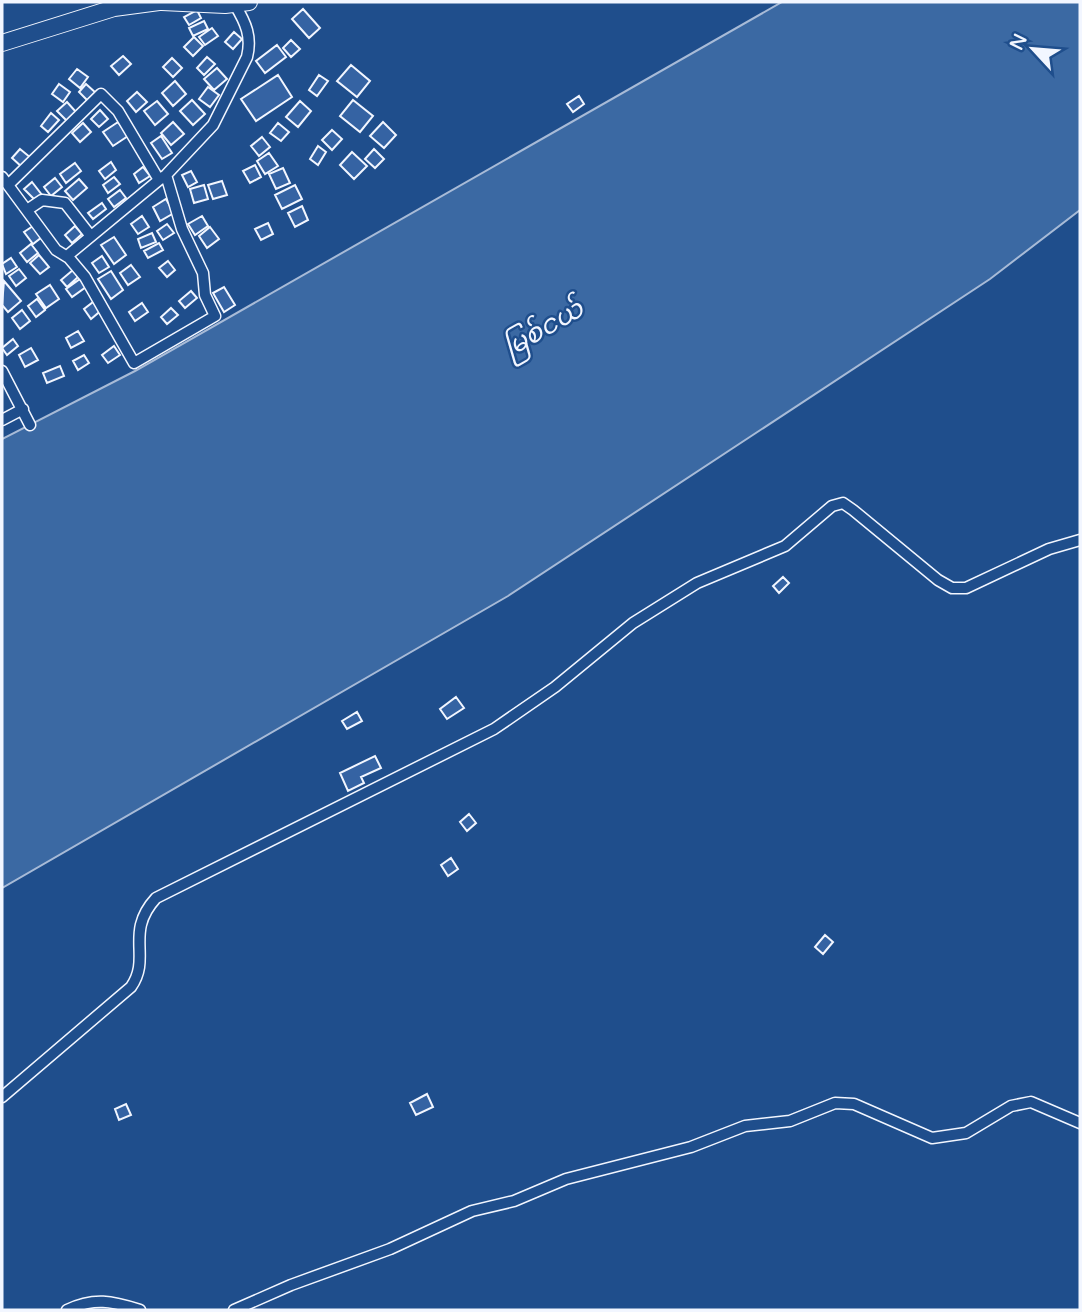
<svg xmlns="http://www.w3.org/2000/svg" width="1082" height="1312" font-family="'Varela Round','Noto Sans Myanmar',sans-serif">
  <rect width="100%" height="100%" fill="#1f4e8c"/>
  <!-- water -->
  <path fill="#3b69a3" stroke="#a8bbd7" stroke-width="2" d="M782,2H1080V210L990,279L508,596L2,888V439L135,371Z"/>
  <!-- building -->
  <path fill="#3563a3" stroke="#f2f6ff" stroke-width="2" d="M303,9L320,28L309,38L292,19Z
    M197,10L201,18L189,25L184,17Z
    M204,21L208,29L193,36L189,28Z
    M212,28L218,36L205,45L199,37Z
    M234,32L242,39L233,49L225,42Z
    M194,37L203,46L193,56L184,47Z
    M291,40L300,49L291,57L283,48Z
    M277,45L286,57L265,73L256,61Z
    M123,56L131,64L119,75L111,66Z
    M207,57L215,64L204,75L197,68Z
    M172,58L182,68L173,77L163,67Z
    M351,65L370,81L357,97L337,81Z
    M217,68L227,79L214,90L204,79Z
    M77,69L88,77L80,88L69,79Z
    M278,75L292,97L256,121L241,99Z
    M319,75L328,81L317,96L309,90Z
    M175,81L186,94L173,106L162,93Z
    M59,84L70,92L63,102L52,94Z
    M86,84L96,93L88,101L79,92Z
    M208,87L219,95L210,107L199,99Z
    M137,92L147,102L136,112L127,101Z
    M579,96L584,104L573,112L567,104Z
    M192,100L205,114L193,125L180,111Z
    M353,100L373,116L360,132L340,116Z
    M157,101L168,114L155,125L144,111Z
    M300,101L311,111L298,127L286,117Z
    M67,102L76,112L67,121L57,111Z
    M100,110L108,119L99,127L91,119Z
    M51,113L59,120L48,132L41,126Z
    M118,122L128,136L113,146L103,132Z
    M173,122L184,134L171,145L161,133Z
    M383,122L396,135L384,148L370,136Z
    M83,123L91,132L80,142L72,133Z
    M278,123L289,132L281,141L270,133Z
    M332,130L342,139L332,150L322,140Z
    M161,136L172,153L162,159L151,143Z
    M262,137L270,147L259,156L251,146Z
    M318,146L326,152L318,165L310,159Z
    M20,149L31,158L22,167L12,158Z
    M374,149L384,159L375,168L365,159Z
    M352,152L367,166L354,179L340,165Z
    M269,153L278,166L265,174L257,161Z
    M111,162L116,170L105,179L99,171Z
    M75,163L81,171L66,183L60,174Z
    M255,165L261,177L250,183L243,171Z
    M143,167L150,176L139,183L134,174Z
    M283,168L290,183L276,189L269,174Z
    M191,171L197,182L188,187L182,175Z
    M114,177L120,184L108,193L103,185Z
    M55,178L62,187L51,196L44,187Z
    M79,179L87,188L73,200L65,191Z
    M222,181L227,195L213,199L208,185Z
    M32,182L42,195L36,201L24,189Z
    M204,185L208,199L194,203L190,189Z
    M295,185L302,199L282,209L275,195Z
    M120,190L126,198L114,207L108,199Z
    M166,199L174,213L160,221L153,207Z
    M102,203L106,209L93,219L88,213Z
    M302,206L308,220L295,227L288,213Z
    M142,216L149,227L138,234L131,224Z
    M202,216L208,226L195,235L188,224Z
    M268,223L273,234L261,240L255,229Z
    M167,224L174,233L163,240L157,231Z
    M33,226L42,237L33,244L24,232Z
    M75,226L82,234L72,243L65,235Z
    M210,227L219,239L207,248L199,236Z
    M152,233L156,242L141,248L138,239Z
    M114,237L126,255L114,264L101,245Z
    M159,243L163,250L148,258L144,251Z
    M31,244L38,253L27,262L20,253Z
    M39,255L49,267L40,274L30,263Z
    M102,256L109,267L99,273L92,263Z
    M11,258L17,267L6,274L2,264Z
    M168,261L175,270L167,277L159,268Z
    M131,265L140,277L128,285L120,273Z
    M19,269L26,278L16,286L9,276Z
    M73,270L78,277L67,287L61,280Z
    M111,271L123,290L111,299L98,279Z
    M80,279L86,287L72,297L66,289Z
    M4,281L21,301L8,312L2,305Z
    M50,285L59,299L46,308L36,294Z
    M224,287L235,305L224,312L213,293Z
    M191,291L197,298L185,308L179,301Z
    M37,299L45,310L36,317L28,306Z
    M97,299L104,308L91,319L84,309Z
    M142,303L148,312L135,321L129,312Z
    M171,308L178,315L167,324L161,317Z
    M22,310L30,321L20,329L12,318Z
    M78,331L84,341L71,348L66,338Z
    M13,339L18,346L7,355L2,348Z
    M114,346L120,355L108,363L102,355Z
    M31,348L38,360L25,367L19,355Z
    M84,355L89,363L78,370L73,361Z
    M60,366L64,376L47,383L43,373Z
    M783,577L789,583L779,593L773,586Z
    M456,697L464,708L447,719L440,709Z
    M357,712L362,721L347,729L342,721Z
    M375,756L381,768L361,777L364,783L348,791L340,773Z
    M469,814L476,823L467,831L460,822Z
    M451,858L458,869L448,876L441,865Z
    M825,935L833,942L823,954L815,947Z
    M427,1094L433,1107L416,1115L410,1103Z
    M126,1104L131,1115L119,1120L115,1109Z"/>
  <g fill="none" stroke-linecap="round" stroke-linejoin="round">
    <!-- street casing -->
    <g stroke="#f2f6ff" stroke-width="13">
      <path id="street" d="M2,177L8,185L101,94L118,111L159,180L166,175L213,125L247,57C252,37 246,23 235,5
        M8,185L56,250L69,258L85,277L134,363L215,316L205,295L203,273L182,229L166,175
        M27,210L42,200L65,203L90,235
        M67,256L159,180
        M2,371L30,425
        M2,420L23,409
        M2,1097L131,987C152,957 124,933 156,898L494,729L555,687L633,623L697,583L785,546L832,506L843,503L853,510L938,580L952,588H966L1049,549L1080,540
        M67,1310C94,1297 112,1301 140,1310
        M234,1310L291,1285L390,1249L472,1211L514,1201L566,1179L691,1147L745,1126L790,1121L835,1103L854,1104L932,1138L966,1133L1011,1106L1031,1102L1080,1123"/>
    </g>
    <!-- secondary casing -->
    <g stroke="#f2f6ff" stroke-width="18">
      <path id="secondary" d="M162,2L225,5L249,2
        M2,43L114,8L159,2"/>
    </g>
    <!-- street -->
    <use href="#street" stroke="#1f4e8c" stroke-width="10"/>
    <!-- secondary -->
    <use href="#secondary" stroke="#1f4e8c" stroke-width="16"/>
  </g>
  <g text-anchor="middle" stroke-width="5" stroke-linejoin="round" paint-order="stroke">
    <!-- water labels -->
    <g font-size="26" font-style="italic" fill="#f2f6ff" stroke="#1f4e8c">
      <text transform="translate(543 328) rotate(-30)" y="9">မြစ်ငယ်</text>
    </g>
  </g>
  <!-- border -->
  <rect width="1082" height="1312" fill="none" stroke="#f2f6ff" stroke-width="7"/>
  <!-- north arrow -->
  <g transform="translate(1033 49) rotate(296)" stroke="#1f4e8c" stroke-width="5" paint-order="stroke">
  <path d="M0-5L12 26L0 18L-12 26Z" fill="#f2f6ff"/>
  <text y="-10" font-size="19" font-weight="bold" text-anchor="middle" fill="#f2f6ff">N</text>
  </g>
</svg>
